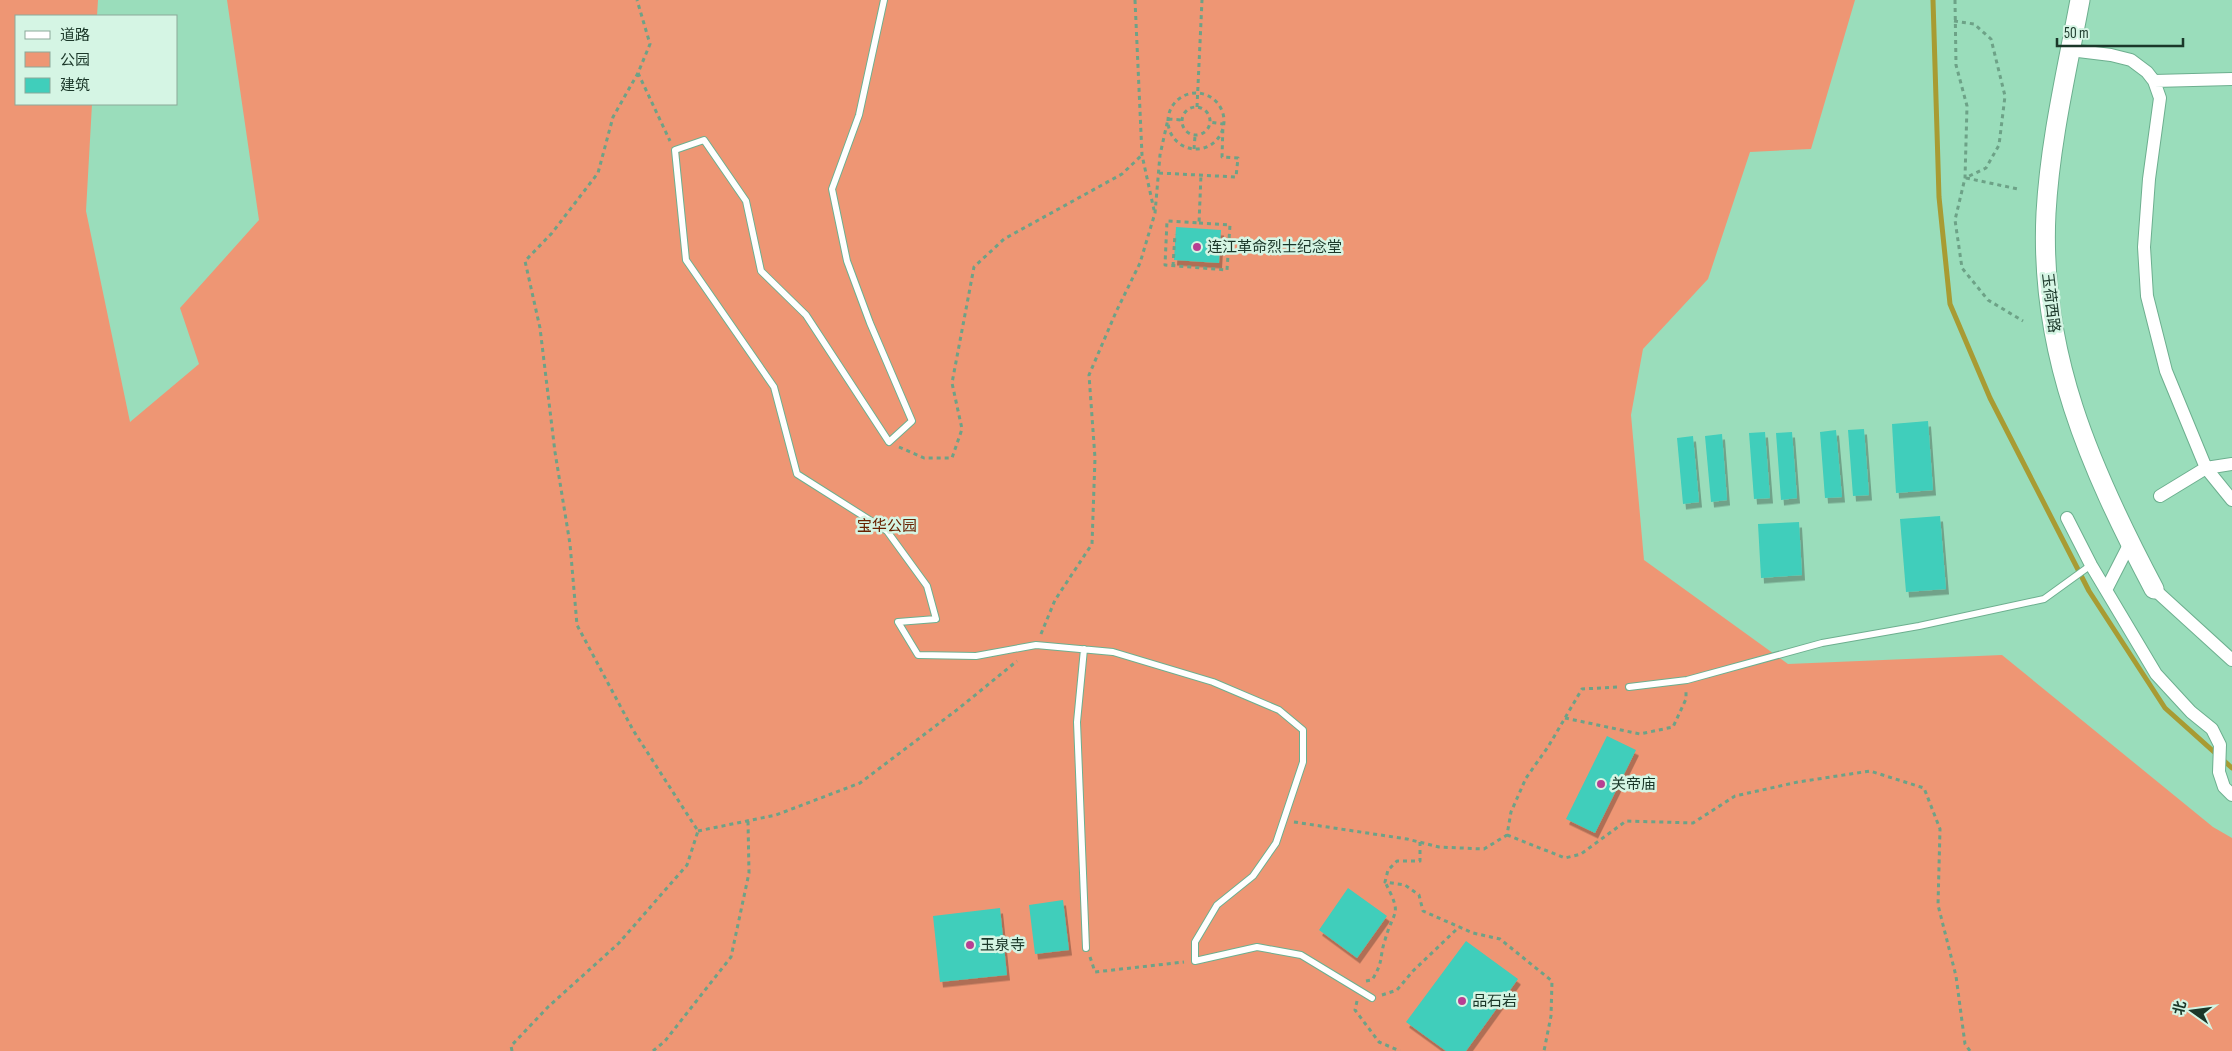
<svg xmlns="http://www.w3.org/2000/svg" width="2232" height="1051" font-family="'Sofia Sans Condensed','Noto Sans SC',sans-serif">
  <defs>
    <filter id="shadow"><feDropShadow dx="3" dy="5.5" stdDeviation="0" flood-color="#0004"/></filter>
  </defs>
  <rect width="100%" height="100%" fill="#9addbb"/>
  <!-- green -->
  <path fill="#ee9674" d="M0,0H98L97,16H16V104H92L86,211L130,422L199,364L180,308L259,220L227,0H1855L1811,149L1750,152L1708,279L1643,349L1631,415L1644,560L1788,664L2002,655L2213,827L2232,838V1051H0Z"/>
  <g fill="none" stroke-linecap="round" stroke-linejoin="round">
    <!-- stream -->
    <path stroke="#a89b33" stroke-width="5" d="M1933,0L1939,197L1950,304L1990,398L2089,591L2165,708L2232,768"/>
  </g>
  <!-- building -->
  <path fill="#40cebb" filter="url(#shadow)" d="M1176,227L1221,230L1219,263L1174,260Z
    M1928,421L1933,490L1896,493L1892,424Z
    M1864,429L1869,495L1853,496L1848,430Z
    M1836,430L1842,497L1825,498L1820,432Z
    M1765,432L1770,498L1754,499L1749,433Z
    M1792,432L1797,498L1781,500L1776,433Z
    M1722,434L1727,500L1711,502L1705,436Z
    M1693,436L1699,502L1683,504L1677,438Z
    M1940,516L1946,589L1906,592L1900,519Z
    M1799,522L1802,575L1761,578L1758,524Z
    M1607,736L1636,750L1595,833L1566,819Z
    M1348,888L1387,916L1357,958L1319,930Z
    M1063,900L1069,950L1035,954L1029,905Z
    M1000,908L1007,975L940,982L933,916Z
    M1466,941L1518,979L1466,1051H1446L1406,1022Z"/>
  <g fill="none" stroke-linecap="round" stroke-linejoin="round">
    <!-- lane casing -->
    <g stroke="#6daf8f" stroke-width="8">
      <path id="lane" d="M884,0L859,115L832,189L847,261L870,323L912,421L889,442L806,315L761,271L746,201L704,140L675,150L686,260L774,387L797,474L887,531L927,586L936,619L898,622L918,655L976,656L1036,645L1113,652L1213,682L1279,710L1303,730V762L1276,843L1253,876L1217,905L1195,942V961L1257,947L1301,955L1372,998
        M1084,649L1077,722L1086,948
        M1629,687L1687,680L1822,643L1919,626L2044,599L2091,565"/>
    </g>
    <!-- street casing -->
    <g stroke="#6daf8f" stroke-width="14">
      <path id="street" d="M2070,50L2111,55L2131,60L2147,72L2154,81L2160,98L2149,179L2144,247L2147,296L2166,371L2206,468L2232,500
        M2154,81L2232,79
        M2160,496L2206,468L2232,464
        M2067,518L2091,565L2156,674L2191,712L2212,729L2220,745L2219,772L2224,787L2232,795
        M2154,589L2232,660
        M2106,590L2130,543"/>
    </g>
    <!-- secondary casing -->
    <g stroke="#6daf8f" stroke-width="21">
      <path id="secondary" d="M2080,0C2067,70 2050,141 2046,213C2039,352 2090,468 2154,589"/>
    </g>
    <!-- path -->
    <path stroke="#6da287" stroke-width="3" stroke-dasharray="4 4" stroke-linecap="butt" d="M1135,0L1142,155L1154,210
      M1955,0L1956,65L1967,106L1965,178L1955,220L1962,268L1988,300L2023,321
      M1954,21L1974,24L1991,39L2005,96L1999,145L1986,168L1965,178
      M638,73L670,141
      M1168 121a28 28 0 1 1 56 0a28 28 0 1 1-56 0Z
      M1197,107L1202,0
      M1182 121a14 14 0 1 1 28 0a14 14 0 1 1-28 0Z
      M1194,149L1195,136
      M1159,173L1236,177L1238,158L1222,157L1223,124L1209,122
      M1966,178L2018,189
      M1199,223L1230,225L1227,270L1165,265L1167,221L1199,223L1201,175
      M1173,266L1175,234
      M899,447L924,458H952L962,429L952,383L974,267L1004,239L1122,174L1142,155
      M1041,634L1055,600L1092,544L1095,458L1089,375L1116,312L1140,263L1155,213L1160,155L1168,119L1182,120
      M1565,718L1640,734L1673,727L1686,699V691
      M1294,822L1407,839L1439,847L1484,849L1507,835L1511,812L1526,778L1548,747L1582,689L1619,687
      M698,831L776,815L860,783L958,709L1017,661
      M1507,835L1565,858L1581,854L1626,821L1693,823L1735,796L1798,782L1870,771L1924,788L1940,829L1938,905L1956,976L1965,1044L1970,1051
      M1420,842V861H1397L1388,870L1385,882L1405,885L1419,895L1423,911L1473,933L1500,939L1552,981L1551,1016L1544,1051
      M1090,957L1095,972L1184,962
      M1366,981L1372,980C1384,961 1379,958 1385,940C1394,908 1403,917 1385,882
      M1382,995L1397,990L1413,971L1459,927
      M1357,1001L1355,1010L1379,1042L1400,1051
      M512,1051L511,1046L548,1007L619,943L687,865L698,831L633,730L577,625L570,544L555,452L540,328L525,261L552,233L598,173L613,117L638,73L650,44L637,0
      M653,1051L665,1041L731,957L749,873L748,821"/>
    <!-- lane -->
    <use href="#lane" stroke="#fff" stroke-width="6"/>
    <!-- street -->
    <use href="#street" stroke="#fff" stroke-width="12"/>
    <!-- secondary -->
    <use href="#secondary" stroke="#fff" stroke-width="19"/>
  </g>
  <!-- markers -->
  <g fill="#b73f93" stroke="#d5f5e4" stroke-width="2">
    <circle cx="1197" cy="247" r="5"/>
    <circle cx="1601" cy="784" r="5"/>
    <circle cx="970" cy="945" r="5"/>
    <circle cx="1462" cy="1001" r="5"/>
  </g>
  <g text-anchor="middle" stroke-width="5" stroke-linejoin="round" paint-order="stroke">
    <!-- poi labels -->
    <g font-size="15" fill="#1b3729" stroke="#d5f5e4" text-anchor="start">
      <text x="1207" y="252">连江革命烈士纪念堂</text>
      <text x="1611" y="789">关帝庙</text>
      <text x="980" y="950">玉泉寺</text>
      <text x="1472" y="1006">品石岩</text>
    </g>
    <!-- street labels -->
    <g font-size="15" fill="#1b3729" stroke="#d5f5e4">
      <text transform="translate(2051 303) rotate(83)" y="5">玉荷西路</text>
    </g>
    <!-- park labels -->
    <g font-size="15" fill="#682100" stroke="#d5f5e4">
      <text x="887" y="531">宝华公园</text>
    </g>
  </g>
  <!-- legend -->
  <rect x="15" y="15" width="162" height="90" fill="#d5f5e4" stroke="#8ba999"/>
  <rect x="25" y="31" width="25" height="8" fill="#ffffff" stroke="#8ba999"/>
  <text x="60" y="40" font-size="15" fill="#1b3729">道路</text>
  <rect x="25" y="52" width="25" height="15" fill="#ee9674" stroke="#8ba999"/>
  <text x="60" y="65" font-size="15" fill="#1b3729">公园</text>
  <rect x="25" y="78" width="25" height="15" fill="#40cebb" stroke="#8ba999"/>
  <text x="60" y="90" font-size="15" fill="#1b3729">建筑</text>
  <!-- north arrow -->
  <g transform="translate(2192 1011) rotate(284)" stroke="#d5f5e4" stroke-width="4" paint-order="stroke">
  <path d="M0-4L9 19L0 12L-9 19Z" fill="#1b3729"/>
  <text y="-8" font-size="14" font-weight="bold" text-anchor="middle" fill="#1b3729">北</text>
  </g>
  <!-- scale -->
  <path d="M2057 38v8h126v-8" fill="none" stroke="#1b3729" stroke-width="2.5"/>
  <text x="2064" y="38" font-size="15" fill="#1b3729" stroke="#d5f5e4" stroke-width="4" paint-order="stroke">50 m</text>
</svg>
